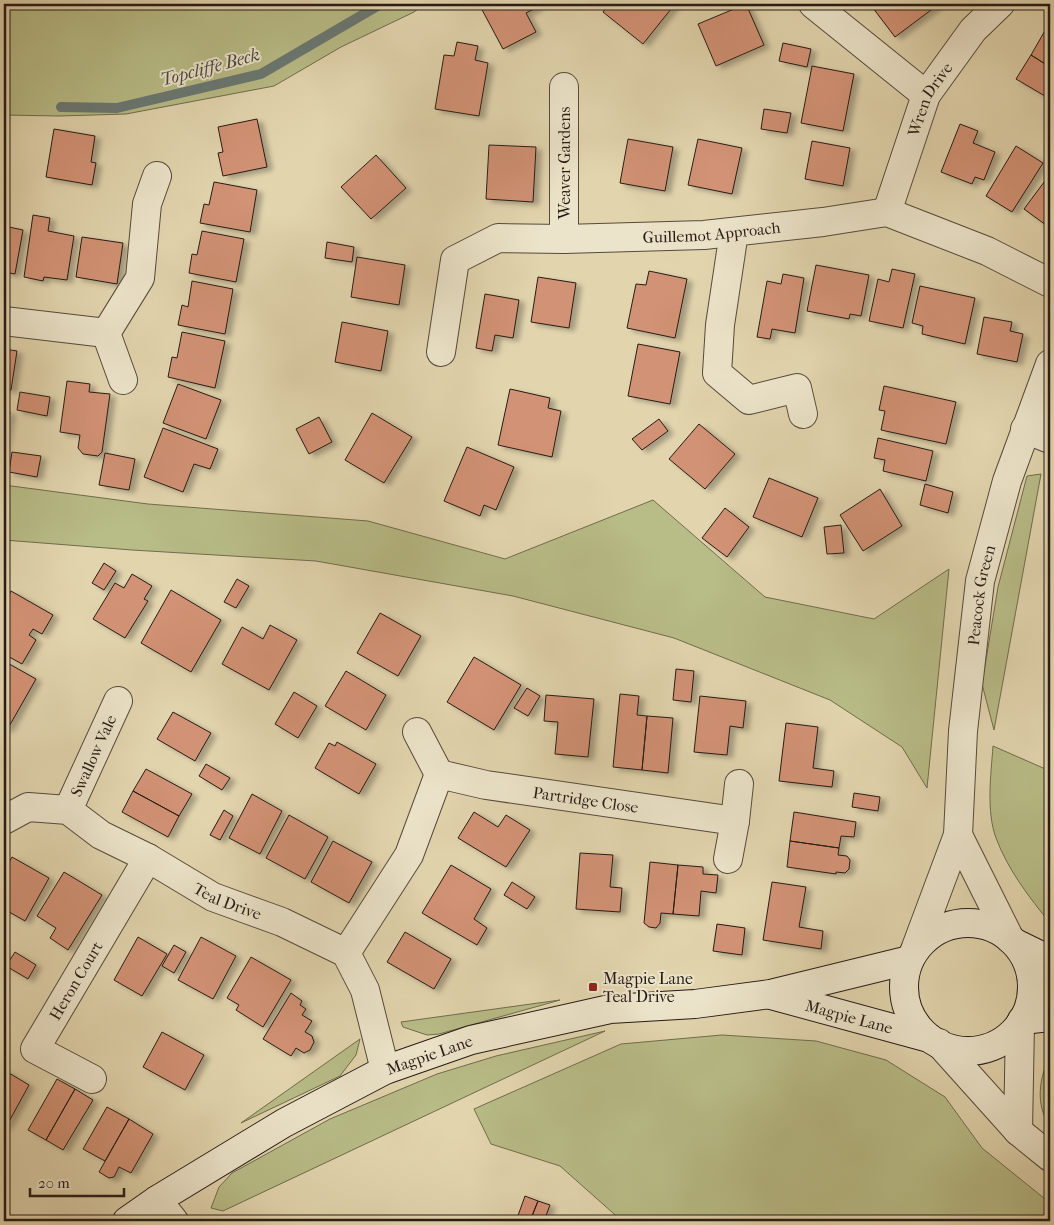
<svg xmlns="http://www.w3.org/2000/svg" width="1054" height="1225" font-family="'IM FELL French Canon',serif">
  <defs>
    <filter id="shadow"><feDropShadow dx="5.5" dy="3" stdDeviation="2.5" flood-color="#0004"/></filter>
  </defs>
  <rect width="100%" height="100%" fill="#e2d5ae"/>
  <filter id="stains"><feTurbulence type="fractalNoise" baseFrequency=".004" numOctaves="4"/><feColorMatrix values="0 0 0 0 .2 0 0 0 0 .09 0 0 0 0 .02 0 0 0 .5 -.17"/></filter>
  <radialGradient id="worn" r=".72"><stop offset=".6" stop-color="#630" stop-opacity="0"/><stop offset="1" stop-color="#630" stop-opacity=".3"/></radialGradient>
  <!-- green -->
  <path fill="#b8bc87" stroke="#706c4e" d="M4,4H424L414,12L341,47L274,86L126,114L59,116L4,115Z
    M1041,474L994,730L982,684L998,587L1027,476Z
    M4,485L148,504L368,521L505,559L653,500L765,597L874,619L949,569L927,788L902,747L830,700L674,638L513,596L316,561L132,550L4,540Z
    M993,746L1050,771V923C1029,897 1008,870 996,838C986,811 991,774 993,746Z
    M560,1000L439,1034L427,1035L403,1027L401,1022Z
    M605,1031L223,1211L211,1208L219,1187L232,1173L330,1119L437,1074L496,1056Z
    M722,1035L816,1041L886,1060L945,1097L982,1148L1050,1203V1221H622L560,1166L491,1144L474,1109L621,1044Z
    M360,1039L356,1055L340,1076L241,1123Z
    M1050,1056V1126C1035,1105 1039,1078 1050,1056Z"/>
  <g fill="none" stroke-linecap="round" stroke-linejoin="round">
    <!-- stream -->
    <path stroke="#6a7974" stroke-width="10" d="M61,107L117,108L261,74L381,4"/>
  </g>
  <!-- building -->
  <path fill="#d29274" stroke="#271b16" filter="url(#shadow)" d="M479,4H537L538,7L526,13L536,32L503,49Z
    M609,4H675L643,44L603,12Z
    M746,4L764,45L716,66L698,24Z
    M870,4H939L895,37Z
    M1047,27L1050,29V67L1031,55Z
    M457,42L478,46L475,60L488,63L479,116L435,109L444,55L454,56Z
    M783,43L811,49L807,67L779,61Z
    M1031,55L1050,67V99L1016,79Z
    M812,66L854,74L843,131L801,123Z
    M764,109L791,113L787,133L761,129Z
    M257,119L267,167L223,176L218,153L223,152L218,127Z
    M960,124L978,131L973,143L995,152L984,180L975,177L972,184L941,172Z
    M54,129L95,136L91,162L96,163L92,185L46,177Z
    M628,139L673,147L665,191L620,183Z
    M698,139L742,148L732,194L688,185Z
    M812,141L850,148L843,186L805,179Z
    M489,145L536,147L533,202L486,199Z
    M1016,146L1043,163L1012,212L986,196Z
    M376,155L406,188L371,219L341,187Z
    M1050,174V228L1024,209Z
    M214,182L257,190L250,232L200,223L204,204L209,205Z
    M33,215L50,218L48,231L74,236L67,280L44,277L43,281L24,277Z
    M4,226L23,230L15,274L4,272Z
    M202,231L244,239L236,282L189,273L192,254L197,255Z
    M82,237L123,243L117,284L76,277Z
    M327,242L354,247L352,262L325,258Z
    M357,257L405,265L399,305L351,297Z
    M816,265L869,275L861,316L850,314L849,319L807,311Z
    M892,269L915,274L903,328L869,321L878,279L889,282Z
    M649,271L687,279L675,338L627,328L636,284L646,285Z
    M783,274L804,278L795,333L772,329L770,339L757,337L767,281L781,284Z
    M538,277L576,283L569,328L531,322Z
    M192,281L233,289L225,334L178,325L182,305L188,307Z
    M920,286L975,298L965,344L922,334L923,326L912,323Z
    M485,294L519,300L513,338L495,335L492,351L476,348Z
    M984,317L1012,322L1010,331L1023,334L1017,362L977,354Z
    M342,322L388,331L381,371L335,362Z
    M182,332L225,341L215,388L168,377L172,357L177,358Z
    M638,344L680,352L670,404L628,396Z
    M4,349L17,351L11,390L4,389Z
    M67,381L90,384L89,392L110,394L102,452L98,456L83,454L78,448L80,435L60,432Z
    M178,384L221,400L206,439L163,423Z
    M884,386L956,402L946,444L881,430L885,411L879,410Z
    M510,389L550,398L548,408L561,411L552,457L498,445Z
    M20,392L50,397L47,416L17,410Z
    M4,411L10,412L4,451Z
    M372,413L412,437L384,483L345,460Z
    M319,417L332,442L309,454L296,429Z
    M659,419L668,431L642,450L632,439Z
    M699,424L735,454L705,489L669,459Z
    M163,428L218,449L210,469L194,464L183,492L144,477Z
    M878,438L933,451L926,481L883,471L885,460L874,458Z
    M467,447L514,467L496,510L484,505L480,516L444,501Z
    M12,452L41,456L37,477L9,472Z
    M105,453L135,459L129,490L99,485Z
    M769,478L818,498L802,537L753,517Z
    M925,484L953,492L948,513L920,505Z
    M880,489L902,526L863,551L840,515Z
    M725,508L749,527L727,557L702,538Z
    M841,525L844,553L827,554L824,527Z
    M104,563L116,571L104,590L92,583Z
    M132,574L152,586L144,599L148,601L125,638L93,619L115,583L124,588Z
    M237,579L249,586L236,608L224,602Z
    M171,590L221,620L191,672L141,643Z
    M11,591L53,615L42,634L33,629L29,635L36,640L22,664L4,654V604Z
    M380,613L421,636L398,676L357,653Z
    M270,625L297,640L269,690L222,664L242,627L263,639Z
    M474,657L521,685L494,730L447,702Z
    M4,661L36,679L7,730L4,728Z
    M676,669L694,671L691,702L673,700Z
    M346,671L386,695L366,730L325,706Z
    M527,688L540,696L528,716L514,708Z
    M294,692L317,706L298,738L275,724Z
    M620,694L639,696L637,715L647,716L642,770L613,767Z
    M546,695L594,699L588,757L555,754L558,722L544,721Z
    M700,696L746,701L743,728L730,726L727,755L694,752Z
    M173,712L211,733L195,761L157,739Z
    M647,716L673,718L668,773L642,770Z
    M786,723L818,727L813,768L834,771L832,787L779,781Z
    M337,742L376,764L359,794L315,768L329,743L335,746Z
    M206,764L230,778L222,790L199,776Z
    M146,769L192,794L179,816L133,791Z
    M133,791L179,816L168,837L122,812Z
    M854,793L880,797L878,811L852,807Z
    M252,794L282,811L260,854L229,838Z
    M224,810L233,816L220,840L210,835Z
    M474,812L498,827L506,815L530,830L506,867L458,838Z
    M794,812L856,822L854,837L841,836L839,848L790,841Z
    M289,815L328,837L305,879L266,858Z
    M333,841L372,862L349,903L311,882Z
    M790,841L839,848L838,855L847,856L850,860L849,869L845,873L836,872V874L787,867Z
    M580,853L613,855L610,887L622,888L620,912L576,909Z
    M12,857L49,878L25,921L4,909V871Z
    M650,862L678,865L673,914L661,913L660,923L656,928L649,927L644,923Z
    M451,865L491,889L474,919L487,928L477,945L422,913Z
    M678,865L703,867V874L718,875L716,893L701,891L699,916L673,914Z
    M64,872L102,895L68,950L50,938L56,928L37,916Z
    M512,882L535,897L527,909L504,895Z
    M772,882L806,887L799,927L823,931L821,949L763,940Z
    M717,924L745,928L742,955L713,951Z
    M405,932L451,959L434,989L387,962Z
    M138,937L167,954L142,996L114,980Z
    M201,937L236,956L213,999L178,980Z
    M174,945L186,952L174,973L162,966Z
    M15,952L36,965L28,979L6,966Z
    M251,957L291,980L263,1027L236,1010L239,1005L227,998Z
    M291,993L302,1001L300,1005L306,1009L302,1015L312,1021L305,1032L312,1036L314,1042L310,1050L304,1053L296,1048L291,1056L263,1039Z
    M162,1032L204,1055L185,1090L143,1067Z
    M4,1070L29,1085L6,1127L4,1126Z
    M57,1079L75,1089L46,1140L28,1130Z
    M75,1089L93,1100L63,1150L46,1140Z
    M107,1107L129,1119L105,1161L83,1149Z
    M129,1119L153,1134L131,1173L119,1167L114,1177L109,1178L99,1172Z
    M525,1196L538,1201L530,1221H516Z
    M538,1201L550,1205L544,1221H530Z"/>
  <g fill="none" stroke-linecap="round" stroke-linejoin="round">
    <!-- street casing -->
    <g stroke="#564a3c" stroke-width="30">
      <g id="street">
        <path d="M813,4L926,95"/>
        <path id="s1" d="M887,212L926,95L973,30L1000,4"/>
        <path d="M734,232L720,325L717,373L749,400L797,388L803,414"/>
        <path d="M564,239V87"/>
        <path d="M4,321L106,333L140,278L147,204L157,176"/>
        <path d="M106,333L123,380"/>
        <path id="s2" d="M441,352L455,260L498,238L564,239L704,235L823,222L887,212L987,251L1050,283"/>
        <path d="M1025,429L1050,439"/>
        <path d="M417,732L439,774"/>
        <path id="s3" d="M68,810L118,701"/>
        <path id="s4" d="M4,820L28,807L68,810L101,835L148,858L213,897L282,922L346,953L365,990L385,1070"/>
        <path d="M735,821L739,784"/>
        <path d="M958,835L1010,939"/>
        <path id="s5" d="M915,950L958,835L963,731L980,581L1007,481L1050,364"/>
        <path id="s6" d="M346,953L409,855L439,774L486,785L735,821L728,859"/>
        <path d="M939,1043L1018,1131L1050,1157"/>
        <path id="s7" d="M92,1079L35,1049L148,858"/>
        <path d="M1018,1131L1020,1024"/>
        <path d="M157,1200L174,1221"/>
      </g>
    </g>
    <!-- secondary casing -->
    <g stroke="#271b16" stroke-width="30">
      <g id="secondary">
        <circle cx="968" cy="987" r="64"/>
        <path d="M1015,943L1050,960"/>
        <path id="s8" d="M771,995L929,1038"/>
        <path d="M1022,1020L1050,1017"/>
        <path id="s9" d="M127,1221L157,1200L284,1123L385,1070L471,1040L610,1009L695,1004L770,994L909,960"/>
      </g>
    </g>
    <!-- street -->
    <use href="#street" stroke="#ece4ca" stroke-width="28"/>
    <!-- secondary -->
    <use href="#secondary" stroke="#ece4ca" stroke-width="28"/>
  </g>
  <!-- markers -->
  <rect fill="#8f2418" stroke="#ece4ca" stroke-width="2" x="588" y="982" width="10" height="10" rx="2.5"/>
  <g text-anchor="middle" stroke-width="4" stroke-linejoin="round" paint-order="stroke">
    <!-- street labels -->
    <g font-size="16" fill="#271b16" stroke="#ece4ca">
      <text dy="6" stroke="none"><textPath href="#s1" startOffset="121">Wren Drive</textPath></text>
      <text transform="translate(564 163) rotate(-90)" y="6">Weaver Gardens</text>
      <text dy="6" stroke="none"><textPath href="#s2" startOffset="355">Guillemot Approach</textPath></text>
      <text dy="6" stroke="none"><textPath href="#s5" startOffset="364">Peacock Green</textPath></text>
      <text dy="6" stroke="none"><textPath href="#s3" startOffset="60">Swallow Vale</textPath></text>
      <text dy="6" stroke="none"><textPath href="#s6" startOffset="352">Partridge Close</textPath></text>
      <text dy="6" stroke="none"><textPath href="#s4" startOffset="252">Teal Drive</textPath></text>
      <text dy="6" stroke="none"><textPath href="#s7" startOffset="144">Heron Court</textPath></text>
      <text dy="6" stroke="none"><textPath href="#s8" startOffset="81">Magpie Lane</textPath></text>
      <text dy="6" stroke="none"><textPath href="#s9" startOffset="346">Magpie Lane</textPath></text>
    </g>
    <!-- poi labels -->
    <g font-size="16" fill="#271b16" stroke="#ece4ca" text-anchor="start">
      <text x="603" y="984">Magpie Lane<tspan x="603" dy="18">Teal Drive</tspan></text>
    </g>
    <!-- water labels -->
    <g font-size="18" font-style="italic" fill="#484a45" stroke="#ece4ca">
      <text transform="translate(210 67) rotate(-15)" y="6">Topcliffe Beck</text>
    </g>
  </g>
  <!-- margin -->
  <rect width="1054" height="1225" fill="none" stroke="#e2d5ae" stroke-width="20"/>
  <rect x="5" y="5" width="1044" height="1215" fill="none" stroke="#271b16" stroke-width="2.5"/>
  <rect x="10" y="10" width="1034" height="1205" fill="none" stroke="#271b16"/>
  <!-- scale -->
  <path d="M30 1188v8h94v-8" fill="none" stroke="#271b16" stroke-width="2.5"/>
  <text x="38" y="1188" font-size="15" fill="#271b16" stroke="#ece4ca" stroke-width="4" paint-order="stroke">20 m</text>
  <rect width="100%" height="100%" filter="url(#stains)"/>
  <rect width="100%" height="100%" fill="url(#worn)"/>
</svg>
